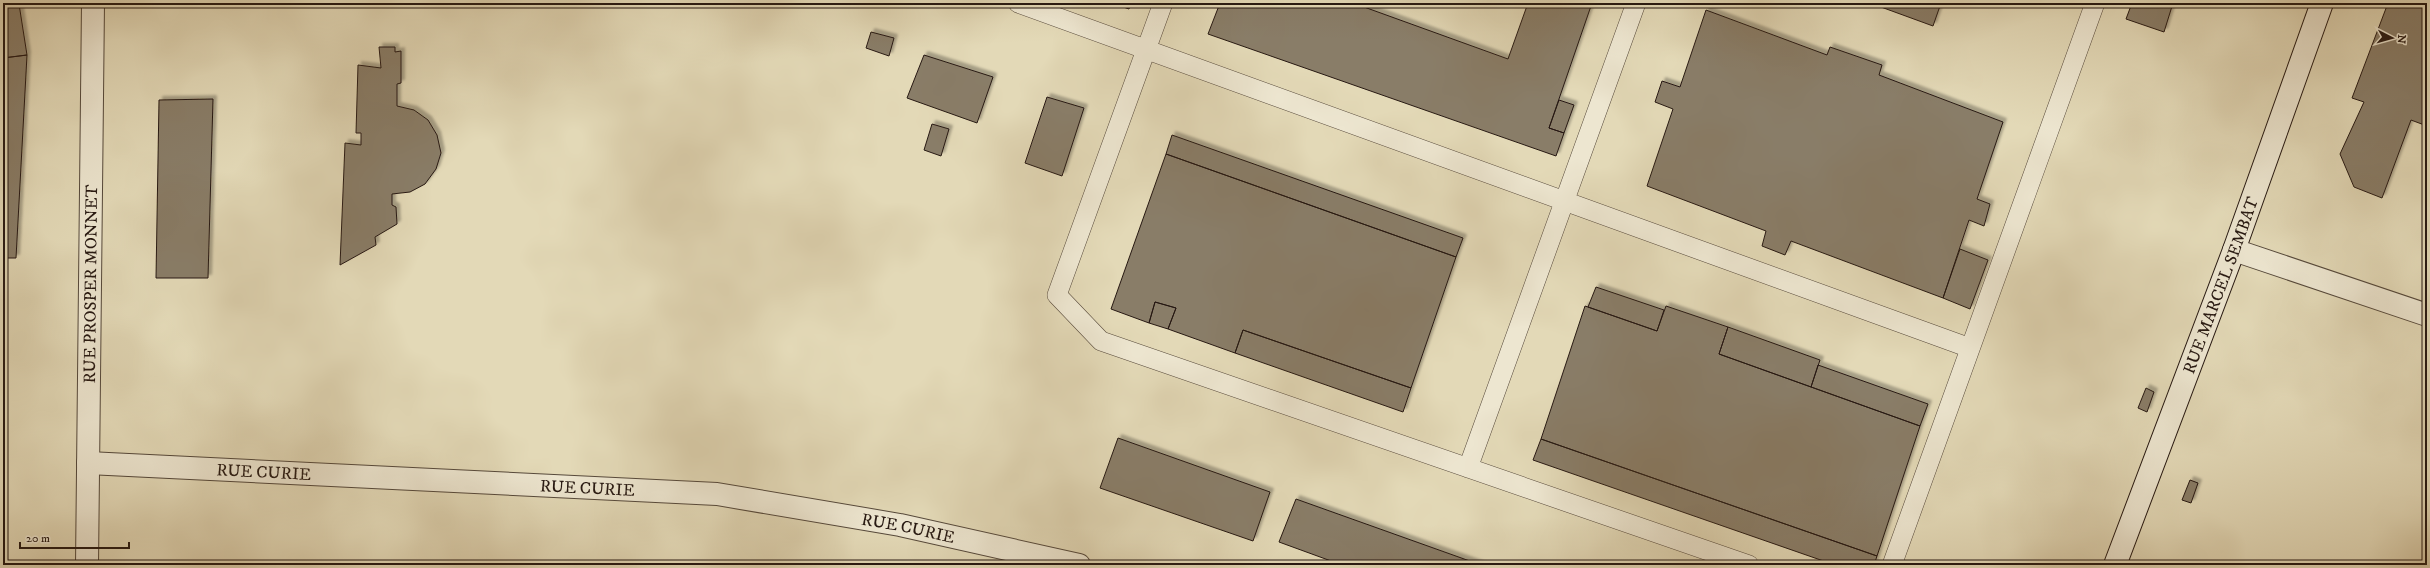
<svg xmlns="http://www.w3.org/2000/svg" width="2430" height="568" font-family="'IM FELL DW Pica',serif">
  <defs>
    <filter id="shadow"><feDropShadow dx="3.5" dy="-3.5" stdDeviation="1" flood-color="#0004"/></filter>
  </defs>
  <rect width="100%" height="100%" fill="#e3d9b7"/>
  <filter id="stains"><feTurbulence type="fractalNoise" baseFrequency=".005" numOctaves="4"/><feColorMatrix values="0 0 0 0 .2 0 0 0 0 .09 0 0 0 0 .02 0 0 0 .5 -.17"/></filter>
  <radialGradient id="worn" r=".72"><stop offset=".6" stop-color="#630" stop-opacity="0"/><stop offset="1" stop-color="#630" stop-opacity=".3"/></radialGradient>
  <!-- building -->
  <path fill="#897d68" stroke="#271912" filter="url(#shadow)" d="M3,3H23L19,4L27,55L3,58Z
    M1112,3H1131L1129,9Z
    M1220,3H1353L1508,59L1528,3H1592L1549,128L1564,133L1556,156L1208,34Z
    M1870,3H1941L1933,26Z
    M2132,3H2173L2164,32L2126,19Z
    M2388,3L2399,5L2400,3H2427V126L2411,120L2382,198L2354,187L2340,154L2364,102L2352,98Z
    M1706,10L1827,55L1830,47L1882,65L1879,75L2003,122L1977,199L1990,204L1984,226L1969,220L1943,298L1791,241L1785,255L1762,246L1766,231L1647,186L1673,109L1655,102L1662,81L1680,87Z
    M871,32L894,38L889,56L866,48Z
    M379,47H395V52L401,51V83L397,84V106L414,110L428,120L437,135L441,153L436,169L425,184L410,192L392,194V205L396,207L397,224L375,237L376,245L340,265L345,143L361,145V133H356L358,65L381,68Z
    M27,55L16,258H3V58Z
    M924,55L993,77L977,123L907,98Z
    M1047,97L1084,108L1062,176L1025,163Z
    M213,99L208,278H156L159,100Z
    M1559,100L1574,105L1564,133L1549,128Z
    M932,124L949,129L941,156L924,150Z
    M1172,135L1463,238L1456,257L1166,154Z
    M1166,154L1456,257L1411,388L1243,330L1235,353L1168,329L1176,308L1155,302L1149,323L1111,309Z
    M1960,249L1988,260L1970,309L1943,298Z
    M1596,287L1664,310L1657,331L1588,307Z
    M1155,302L1176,308L1168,329L1149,323Z
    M1585,306L1657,331L1666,306L1728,327L1719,354L1920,426L1877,556L1541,439Z
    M1728,327L1820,360L1811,387L1719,354Z
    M1243,330L1411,388L1403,412L1235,353Z
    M1818,365L1928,404L1920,426L1811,387Z
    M2146,388L2154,392L2147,412L2138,408Z
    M1118,438L1270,492L1253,541L1100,488Z
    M1541,439L1877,556L1874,565H1835L1533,460Z
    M2190,480L2198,483L2191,503L2182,500Z
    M1296,499L1481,565H1342L1279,542Z"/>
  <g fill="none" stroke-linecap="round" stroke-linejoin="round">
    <!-- lane casing -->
    <g stroke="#56493b" stroke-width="20">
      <path id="lane" d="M1018,3L1970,348
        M1163,3L1057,295L1101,341L1749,565
        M1468,468L1636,3
        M1892,565L2095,3"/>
    </g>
    <!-- street casing -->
    <g stroke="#56493b" stroke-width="24">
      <g id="street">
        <path d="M2234,250L2427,315"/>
        <path id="s1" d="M88,463L717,494L900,525L1079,565"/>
        <path id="s2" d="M87,565L93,3"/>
      </g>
    </g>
    <!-- secondary casing -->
    <g stroke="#271912" stroke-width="24">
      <g id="secondary">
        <path id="s3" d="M2115,565L2234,250L2322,3"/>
      </g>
    </g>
    <!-- lane -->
    <use href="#lane" stroke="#ede6d0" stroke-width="19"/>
    <!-- street -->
    <use href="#street" stroke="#ede6d0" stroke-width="22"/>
    <!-- secondary -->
    <use href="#secondary" stroke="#ede6d0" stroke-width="22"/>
  </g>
  <g text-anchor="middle" stroke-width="3.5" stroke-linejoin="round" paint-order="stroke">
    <!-- street labels -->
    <g font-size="17" fill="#271912" stroke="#ede6d0">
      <text dy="6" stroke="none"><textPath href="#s2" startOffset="281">RUE PROSPER MONNET</textPath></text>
      <text dy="6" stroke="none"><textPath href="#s3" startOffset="299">RUE MARCEL SEMBAT</textPath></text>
      <text dy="6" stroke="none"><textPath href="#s1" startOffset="176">RUE CURIE</textPath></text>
      <text dy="6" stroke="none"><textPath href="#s1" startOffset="500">RUE CURIE</textPath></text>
      <text dy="6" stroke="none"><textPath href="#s1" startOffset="824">RUE CURIE</textPath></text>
    </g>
  </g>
  <!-- margin -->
  <rect width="2430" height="568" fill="none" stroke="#e3d9b7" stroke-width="16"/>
  <rect x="4" y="4" width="2422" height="560" fill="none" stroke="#271912" stroke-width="2"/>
  <rect x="8" y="8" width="2414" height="552" fill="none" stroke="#271912"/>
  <!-- north arrow -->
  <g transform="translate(2392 38) rotate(96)" stroke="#ede6d0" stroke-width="3" paint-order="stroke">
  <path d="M0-3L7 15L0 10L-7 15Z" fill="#271912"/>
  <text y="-6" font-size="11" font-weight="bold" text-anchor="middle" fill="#271912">N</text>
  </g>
  <!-- scale -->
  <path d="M20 542v6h109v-6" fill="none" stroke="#271912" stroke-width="2"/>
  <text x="26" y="542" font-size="12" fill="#271912" stroke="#ede6d0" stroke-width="3" paint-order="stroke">20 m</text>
  <rect width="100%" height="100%" filter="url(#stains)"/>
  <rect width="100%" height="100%" fill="url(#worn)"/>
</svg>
